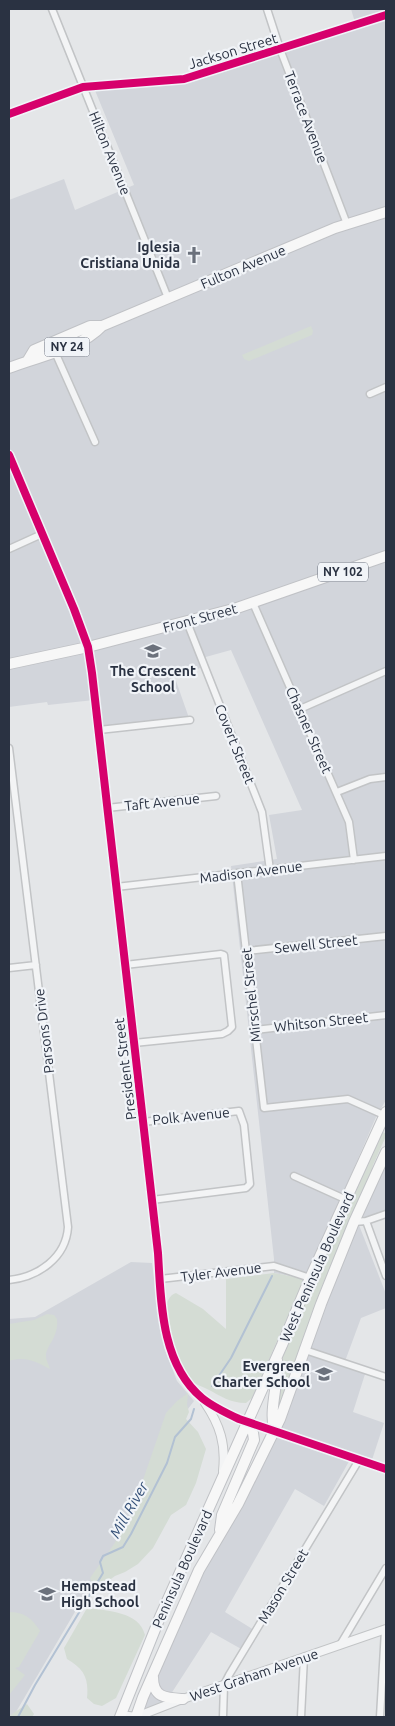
<svg xmlns="http://www.w3.org/2000/svg" width="395" height="1726" font-family="Ubuntu,sans-serif">
  <rect width="100%" height="100%" fill="#e4e6e8"/>
  <!-- built -->
  <path fill="#d2d5db" d="M351,9H386V1100L376,1117L306,1279L274,1273V1259L231,866L277,859L269,815L302,810L231,650L202,658L205,666L175,678L189,718L97,729L94,700L48,705L47,702L9,707V200L64,179L75,210L134,185L94,88L185,84L357,29Z
    M386,1155V1211L357,1220L386,1294V1308L361,1318L344,1364L366,1371L353,1412L384,1423L371,1463L352,1456L324,1506L295,1489L225,1612L254,1630L243,1650L211,1632L169,1697L186,1699L138,1717L166,1643L253,1480L315,1329L357,1220Z
    M131,1262L152,1263L164,1347L177,1381L194,1401L172,1430L158,1471L13,1717H9V1319L35,1317Z"/>
  <!-- green -->
  <path fill="#d4dcd4" d="M311,326L313,331L312,335L249,361L244,359L242,355Z
    M383,1132L386,1134V1136L373,1165L370,1179L322,1286L277,1413L278,1380L282,1358L318,1273Z
    M274,1273L306,1279L292,1307L252,1398L246,1403C230,1403 221,1396 207,1389C202,1386 194,1384 190,1380C178,1367 152,1300 176,1293L203,1309L226,1329V1279Z
    M47,1314L54,1315L57,1319C59,1338 45,1346 46,1357C46,1360 49,1365 50,1369C35,1361 25,1356 9,1361V1324L34,1320Z
    M188,1393L187,1405L189,1412L186,1419L198,1432L206,1449L196,1483L186,1505L171,1515L153,1548L138,1564L125,1572L115,1576L104,1584H93L90,1578L114,1544L132,1512L166,1413L177,1401Z
    M87,1608C107,1611 139,1611 145,1635L116,1698L102,1706L94,1704L87,1698C89,1678 84,1669 67,1659L64,1648Z
    M9,1612C24,1612 32,1618 40,1631L19,1667L15,1668L25,1675L9,1695V1664L11,1665L9,1663Z
    M27,1704L34,1714L32,1717H9V1716Z"/>
  <g fill="none" stroke-linecap="round" stroke-linejoin="round">
    <!-- stream -->
    <path stroke="#b2c1d3" stroke-width="2" d="M212,1386L231,1358L272,1276
      M18,1717L35,1685L103,1573L100,1562L103,1556L123,1547L131,1534L167,1463L175,1437L191,1419L194,1409"/>
    <!-- minor casing -->
    <g stroke="#c2c4c6" stroke-width="9">
      <path id="minor" d="M52,9L168,298
        M267,9L280,49L347,224
        M9,114L83,87L184,79L386,15
        M55,352L95,442
        M370,394L386,387
        M9,549L42,534
        M253,603L349,822L354,860
        M187,622L262,812L270,870
        M300,709L386,671
        M99,730L190,720
        M9,748L68,1227C66,1258 38,1277 9,1280
        M337,792L370,779L386,777
        M107,808L216,796
        M237,873L264,1108L348,1099L386,1116
        M116,887L386,856
        M246,951L386,936
        M125,965L221,954L224,955L232,1027L228,1031L222,1034L134,1043
        M9,968L36,965
        M255,1030L386,1015
        M143,1122L239,1111L244,1125L250,1184L246,1188L152,1200
        M294,1176L347,1200
        M366,1221L386,1276
        M354,1222L366,1221L386,1214
        M160,1279L274,1266L310,1278
        M305,1350L386,1377
        M340,1645L386,1568
        M223,1717L224,1685L229,1675L359,1460
        M301,1717L304,1657
        M380,1717L385,1630"/>
    </g>
    <!-- tertiary casing -->
    <g stroke="#c2c4c6" stroke-width="10">
      <path id="tertiary" d="M9,455L74,609L88,647L92,673L158,1253C161,1302 161,1364 202,1398C213,1407 226,1413 239,1419L386,1469
        M205,1403C220,1425 226,1444 223,1471
        M121,1715L136,1717L177,1701L386,1629"/>
    </g>
    <!-- primary casing -->
    <g stroke="#c0c2c6" stroke-width="12">
      <path id="primary" d="M28,360L34,350L90,326H102L335,228L386,212
        M9,368C38,356 79,350 102,326
        M9,664L88,647L237,608L386,556
        M274,1430C269,1407 279,1383 277,1360
        M220,1530L222,1515L254,1440L253,1433L247,1421
        M153,1677C153,1698 166,1698 183,1699
        M120,1717L160,1617L282,1345L310,1278L386,1112
        M136,1717L143,1697L199,1570L238,1504L280,1419L321,1304L354,1222L386,1152"/>
    </g>
    <!-- minor -->
    <use href="#minor" stroke="#f3f4f5" stroke-width="6"/>
    <!-- tertiary -->
    <use href="#tertiary" stroke="#f3f4f5" stroke-width="8"/>
    <!-- primary -->
    <use href="#primary" stroke="#f7f7f7" stroke-width="10"/>
    <!-- cycleway casing -->
    <g stroke="#f1f4f8" stroke-width="11">
      <path id="cycleway" d="M9,114L83,87L184,79L386,15
        M9,455L74,609L88,647L92,673L158,1253C161,1302 161,1364 202,1398C213,1407 226,1413 239,1419L386,1469"/>
    </g>
    <!-- cycleway -->
    <use href="#cycleway" stroke="#d6006c" stroke-width="8"/>
  </g>
  <!-- icons -->
  <defs>
    <g id="church-bare" transform="scale(1.35)"><path d="M-1.2-6h2.4v3.5h3.3v2.4h-3.3V6h-2.4V-.1h-3.3v-2.4h3.3Z" fill="#6b717c" stroke="#f1f4f8" stroke-width="2.5" paint-order="stroke"/></g>
    <g id="school-bare" transform="scale(1.35)"><path d="M0-5L7-2L0 1L-7-2ZM-4 1L0 2.5L4 1V4Q0 6-4 4Z" fill="#6b717c" stroke="#f1f4f8" stroke-width="2.5" paint-order="stroke"/></g>
  </defs>
  <g fill-rule="evenodd">
    <use href="#church-bare" x="194" y="255"/>
    <use href="#school-bare" x="153" y="651"/>
    <use href="#school-bare" x="324" y="1374"/>
    <use href="#school-bare" x="47" y="1594"/>
  </g>
  <g text-anchor="middle" stroke-width="4.5" stroke-linejoin="round" paint-order="stroke">
    <!-- shield labels -->
    <g fill="#f1f4f8" stroke="#666c79" stroke-width="1">
      <rect x="44.5" y="337.5" width="45" height="19" rx="4"/>
      <rect x="318" y="562.5" width="50" height="19" rx="4"/>
    </g>
    <g font-size="12" font-weight="bold" fill="#2a3242">
      <text x="67" y="351">NY 24</text>
      <text x="343" y="576">NY 102</text>
    </g>
    <!-- street labels -->
    <g font-size="14" fill="#2a3242" stroke="#f1f4f8">
      <text transform="translate(233 51) rotate(-17)" y="5">Jackson Street</text>
      <text transform="translate(306 117) rotate(69)" y="5">Terrace Avenue</text>
      <text transform="translate(110 153) rotate(68)" y="5">Hilton Avenue</text>
      <text transform="translate(243 267) rotate(-23)" y="5">Fulton Avenue</text>
      <text transform="translate(200 618) rotate(-15)" y="5">Front Street</text>
      <text transform="translate(309 730) rotate(66)" y="5">Chasner Street</text>
      <text transform="translate(235 744) rotate(68)" y="5">Covert Street</text>
      <text transform="translate(162 802) rotate(-6)" y="5">Taft Avenue</text>
      <text transform="translate(251 872) rotate(-7)" y="5">Madison Avenue</text>
      <text transform="translate(316 944) rotate(-6)" y="5">Sewell Street</text>
      <text transform="translate(251 995) rotate(-96)" y="5">Mirschel Street</text>
      <text transform="translate(321 1022) rotate(-6)" y="5">Whitson Street</text>
      <text transform="translate(44 1031) rotate(-97)" y="5">Parsons Drive</text>
      <text transform="translate(125 1069) rotate(-97)" y="5">President Street</text>
      <text transform="translate(191 1116) rotate(-6)" y="5">Polk Avenue</text>
      <text transform="translate(317 1267) rotate(-66)" y="5">West Peninsula Boulevard</text>
      <text transform="translate(221 1272) rotate(-7)" y="5">Tyler Avenue</text>
      <text transform="translate(182 1569) rotate(-66)" y="5">Peninsula Boulevard</text>
      <text transform="translate(283 1586) rotate(-59)" y="5">Mason Street</text>
      <text transform="translate(254 1675) rotate(-19)" y="5">West Graham Avenue</text>
    </g>
    <!-- poi labels -->
    <g font-size="14" font-weight="bold" fill="#2a3242" stroke="#f1f4f8" text-anchor="end">
      <text x="180" y="252">Iglesia<tspan x="180" dy="16">Cristiana Unida</tspan></text>
      <text x="153" y="676" text-anchor="middle">The Crescent<tspan x="153" dy="16">School</tspan></text>
      <text x="310" y="1371">Evergreen<tspan x="310" dy="16">Charter School</tspan></text>
      <text x="61" y="1591" text-anchor="start">Hempstead<tspan x="61" dy="16">High School</tspan></text>
    </g>
    <!-- water labels -->
    <g font-size="15" font-style="italic" fill="#334f77" stroke="#f1f4f8">
      <text transform="translate(129 1510) rotate(-60)" y="5">Mill River</text>
    </g>
  </g>
  <!-- border -->
  <rect width="395" height="1726" fill="none" stroke="#2a3242" stroke-width="20"/>
</svg>
